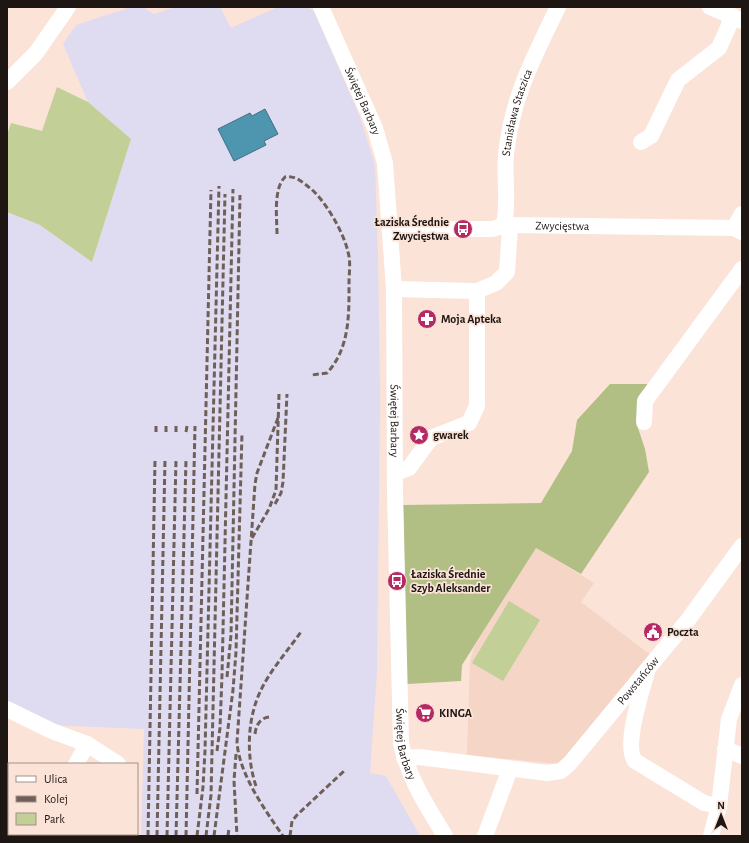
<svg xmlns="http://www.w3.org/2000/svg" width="749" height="843" font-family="'Alegreya Sans',sans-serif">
  <rect width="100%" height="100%" fill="#fbe3d8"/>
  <!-- industrial -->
  <path fill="#dfdbf1" d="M131,7H143L154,14L175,7H220L231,28L278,7H306L314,11L360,117L375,165L378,256L380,397L377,672L370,773L386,776L420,836H141L144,729L47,725L7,703V212L40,225L92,262L131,139L88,102L63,44L76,25Z"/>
  <!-- built -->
  <path fill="#f4d5c6" d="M536,548L594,583L581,602L652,656L560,764L467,755L470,662L474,647Z"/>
  <!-- green -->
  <path fill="#c2cf96" d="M57,87L88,102L131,139L92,262L40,225L7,212V135L11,123L42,131Z
    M509,601L540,620L503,681L472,663Z"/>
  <!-- forest -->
  <path fill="#b2bf84" d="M610,384H652L637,425L645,449L649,472L581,574L536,548L462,665L461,681L407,684L403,505L541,503L572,451L577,420Z"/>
  <!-- water -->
  <path fill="#4e95af" stroke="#406f80" d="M265,109L278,134L264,141L266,145L234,161L218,129L250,113L252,116Z"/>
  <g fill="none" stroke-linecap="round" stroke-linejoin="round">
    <!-- minor -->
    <g stroke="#fff" stroke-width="16">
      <path id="s1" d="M321,7L375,128L385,163L394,289L395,492L401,743C408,778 427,806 445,836"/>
      <path d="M710,7L742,21"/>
      <path d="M7,82L36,53L68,7"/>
      <path d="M641,142L651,136L678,80L719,48L733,16"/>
      <path id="s2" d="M504,225C509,202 504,179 506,155C512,97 533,59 558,7"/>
      <path d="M734,228L742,214"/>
      <path id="s3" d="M391,229H493L504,225L734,228L742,232"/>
      <path d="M394,289L477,291L496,283L507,272L510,227"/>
      <path d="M644,422L645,401L742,269"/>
      <path d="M395,473L409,468L431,438L469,423L477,406V291"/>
      <path d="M647,672C642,691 623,745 635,761L704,803L719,806"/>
      <path d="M7,709L52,731L87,744"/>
      <path d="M725,749L742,756"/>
      <path id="s4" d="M404,758L419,757L547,773L561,771L570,763L688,620L742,546"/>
      <path d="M76,764L87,744L118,764"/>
      <path d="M7,772L9,773"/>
      <path d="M82,836L84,834"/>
      <path d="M130,836V834"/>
      <path d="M485,836L510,769"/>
      <path d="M711,836L719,806L729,719L742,685"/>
    </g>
    <!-- rail -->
    <path stroke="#6e6059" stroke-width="3" stroke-dasharray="6 3" stroke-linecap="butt" d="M277,234C277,218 273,189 285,177C295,175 302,182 310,188C325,200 344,233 348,252C351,262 349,273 349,283C349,314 350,348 327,373L312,375
      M278,418L257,473L255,484L237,742C239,774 265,810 283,836
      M156,432V426
      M166,432V426
      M176,432V426
      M186,432L187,426
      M275,504L281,493L283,482L287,394
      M252,538L269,509L276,490L279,394
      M227,677L231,635L240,195
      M255,734C256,724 261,717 271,717
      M217,751L220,728L222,675L233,189
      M236,754L234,781L237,836
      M256,786C246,757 247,718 261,690C270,671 288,650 301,632
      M197,794L211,190
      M148,836L155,460
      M157,836L165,460
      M167,836L176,460
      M176,836L186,460
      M186,836L195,426
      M197,836L203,787L205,751L219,186
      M206,836L211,795L225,194
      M214,836L233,690L236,652L242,433
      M228,836L229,828
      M290,836L292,821L297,815L344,771"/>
  </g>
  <!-- icons -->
  <defs>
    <g id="bus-disc" transform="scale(1)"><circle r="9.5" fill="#b52964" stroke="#fbe3d8"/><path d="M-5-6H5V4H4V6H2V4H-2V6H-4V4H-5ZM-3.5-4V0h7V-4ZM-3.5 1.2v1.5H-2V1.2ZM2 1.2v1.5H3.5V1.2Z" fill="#fff"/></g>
    <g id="pharmacy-disc" transform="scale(1)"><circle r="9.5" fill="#b52964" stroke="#fbe3d8"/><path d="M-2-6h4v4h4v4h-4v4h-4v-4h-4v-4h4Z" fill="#fff"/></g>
    <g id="sight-disc" transform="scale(1)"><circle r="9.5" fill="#b52964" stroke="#fbe3d8"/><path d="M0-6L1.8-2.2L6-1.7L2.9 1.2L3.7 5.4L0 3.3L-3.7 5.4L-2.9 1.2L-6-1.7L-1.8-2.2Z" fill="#fff"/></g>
    <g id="civic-disc" transform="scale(1)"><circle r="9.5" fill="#b52964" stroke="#fbe3d8"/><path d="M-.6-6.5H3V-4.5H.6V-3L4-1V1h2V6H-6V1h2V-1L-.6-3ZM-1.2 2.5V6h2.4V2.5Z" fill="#fff"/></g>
    <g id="supermarket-disc" transform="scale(1)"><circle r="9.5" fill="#b52964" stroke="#fbe3d8"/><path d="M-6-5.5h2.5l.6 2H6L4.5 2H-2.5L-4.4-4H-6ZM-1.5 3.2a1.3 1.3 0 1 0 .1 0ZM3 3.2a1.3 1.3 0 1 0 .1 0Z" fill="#fff"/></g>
  </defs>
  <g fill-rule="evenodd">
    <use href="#bus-disc" x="463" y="229"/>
    <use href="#pharmacy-disc" x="427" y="319"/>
    <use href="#sight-disc" x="419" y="435"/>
    <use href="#bus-disc" x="397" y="581"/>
    <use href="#civic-disc" x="653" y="632"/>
    <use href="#supermarket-disc" x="425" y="713"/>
  </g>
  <g text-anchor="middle" stroke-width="3.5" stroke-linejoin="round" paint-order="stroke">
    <!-- street labels -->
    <g font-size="12" fill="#1e1612" stroke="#fbe3d8">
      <text dy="4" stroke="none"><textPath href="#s1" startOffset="103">Świętej Barbary</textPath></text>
      <text dy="4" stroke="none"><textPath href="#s2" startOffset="114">Stanisława Staszica</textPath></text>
      <text dy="4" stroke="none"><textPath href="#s3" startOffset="172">Zwycięstwa</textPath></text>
      <text dy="4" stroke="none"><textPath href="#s1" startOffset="427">Świętej Barbary</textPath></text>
      <text dy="4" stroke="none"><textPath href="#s4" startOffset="277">Powstańców</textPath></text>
      <text dy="4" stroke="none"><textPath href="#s1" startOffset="751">Świętej Barbary</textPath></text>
    </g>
    <!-- poi labels -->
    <g font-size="12" font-weight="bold" fill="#1e1612" stroke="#fbe3d8" text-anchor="start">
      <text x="449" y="226" text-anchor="end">Łaziska Średnie<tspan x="449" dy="14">Zwycięstwa</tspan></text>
      <text x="441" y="323">Moja Apteka</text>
      <text x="433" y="439">gwarek</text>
      <text x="411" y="578">Łaziska Średnie<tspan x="411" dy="14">Szyb Aleksander</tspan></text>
      <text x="667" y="636">Poczta</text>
      <text x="439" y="717">KINGA</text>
    </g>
  </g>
  <!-- border -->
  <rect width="749" height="843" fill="none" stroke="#1e1612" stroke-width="16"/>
  <!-- legend -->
  <rect x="8" y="763" width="130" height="72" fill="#fbe3d8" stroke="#a39189"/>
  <rect x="16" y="776" width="20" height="6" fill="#ffffff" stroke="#a39189"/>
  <text x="44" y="783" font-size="12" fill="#1e1612">Ulica</text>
  <rect x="16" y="796" width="20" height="6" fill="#6e6059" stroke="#a39189"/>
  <text x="44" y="803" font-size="12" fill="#1e1612">Kolej</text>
  <rect x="16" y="813" width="20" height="12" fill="#c2cf96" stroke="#a39189"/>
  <text x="44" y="823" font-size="12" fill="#1e1612">Park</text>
  <!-- north arrow -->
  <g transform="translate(721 815)" stroke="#fbe3d8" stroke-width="3" paint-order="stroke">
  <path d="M0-3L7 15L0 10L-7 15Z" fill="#1e1612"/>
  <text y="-6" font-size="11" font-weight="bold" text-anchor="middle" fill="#1e1612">N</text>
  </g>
</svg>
